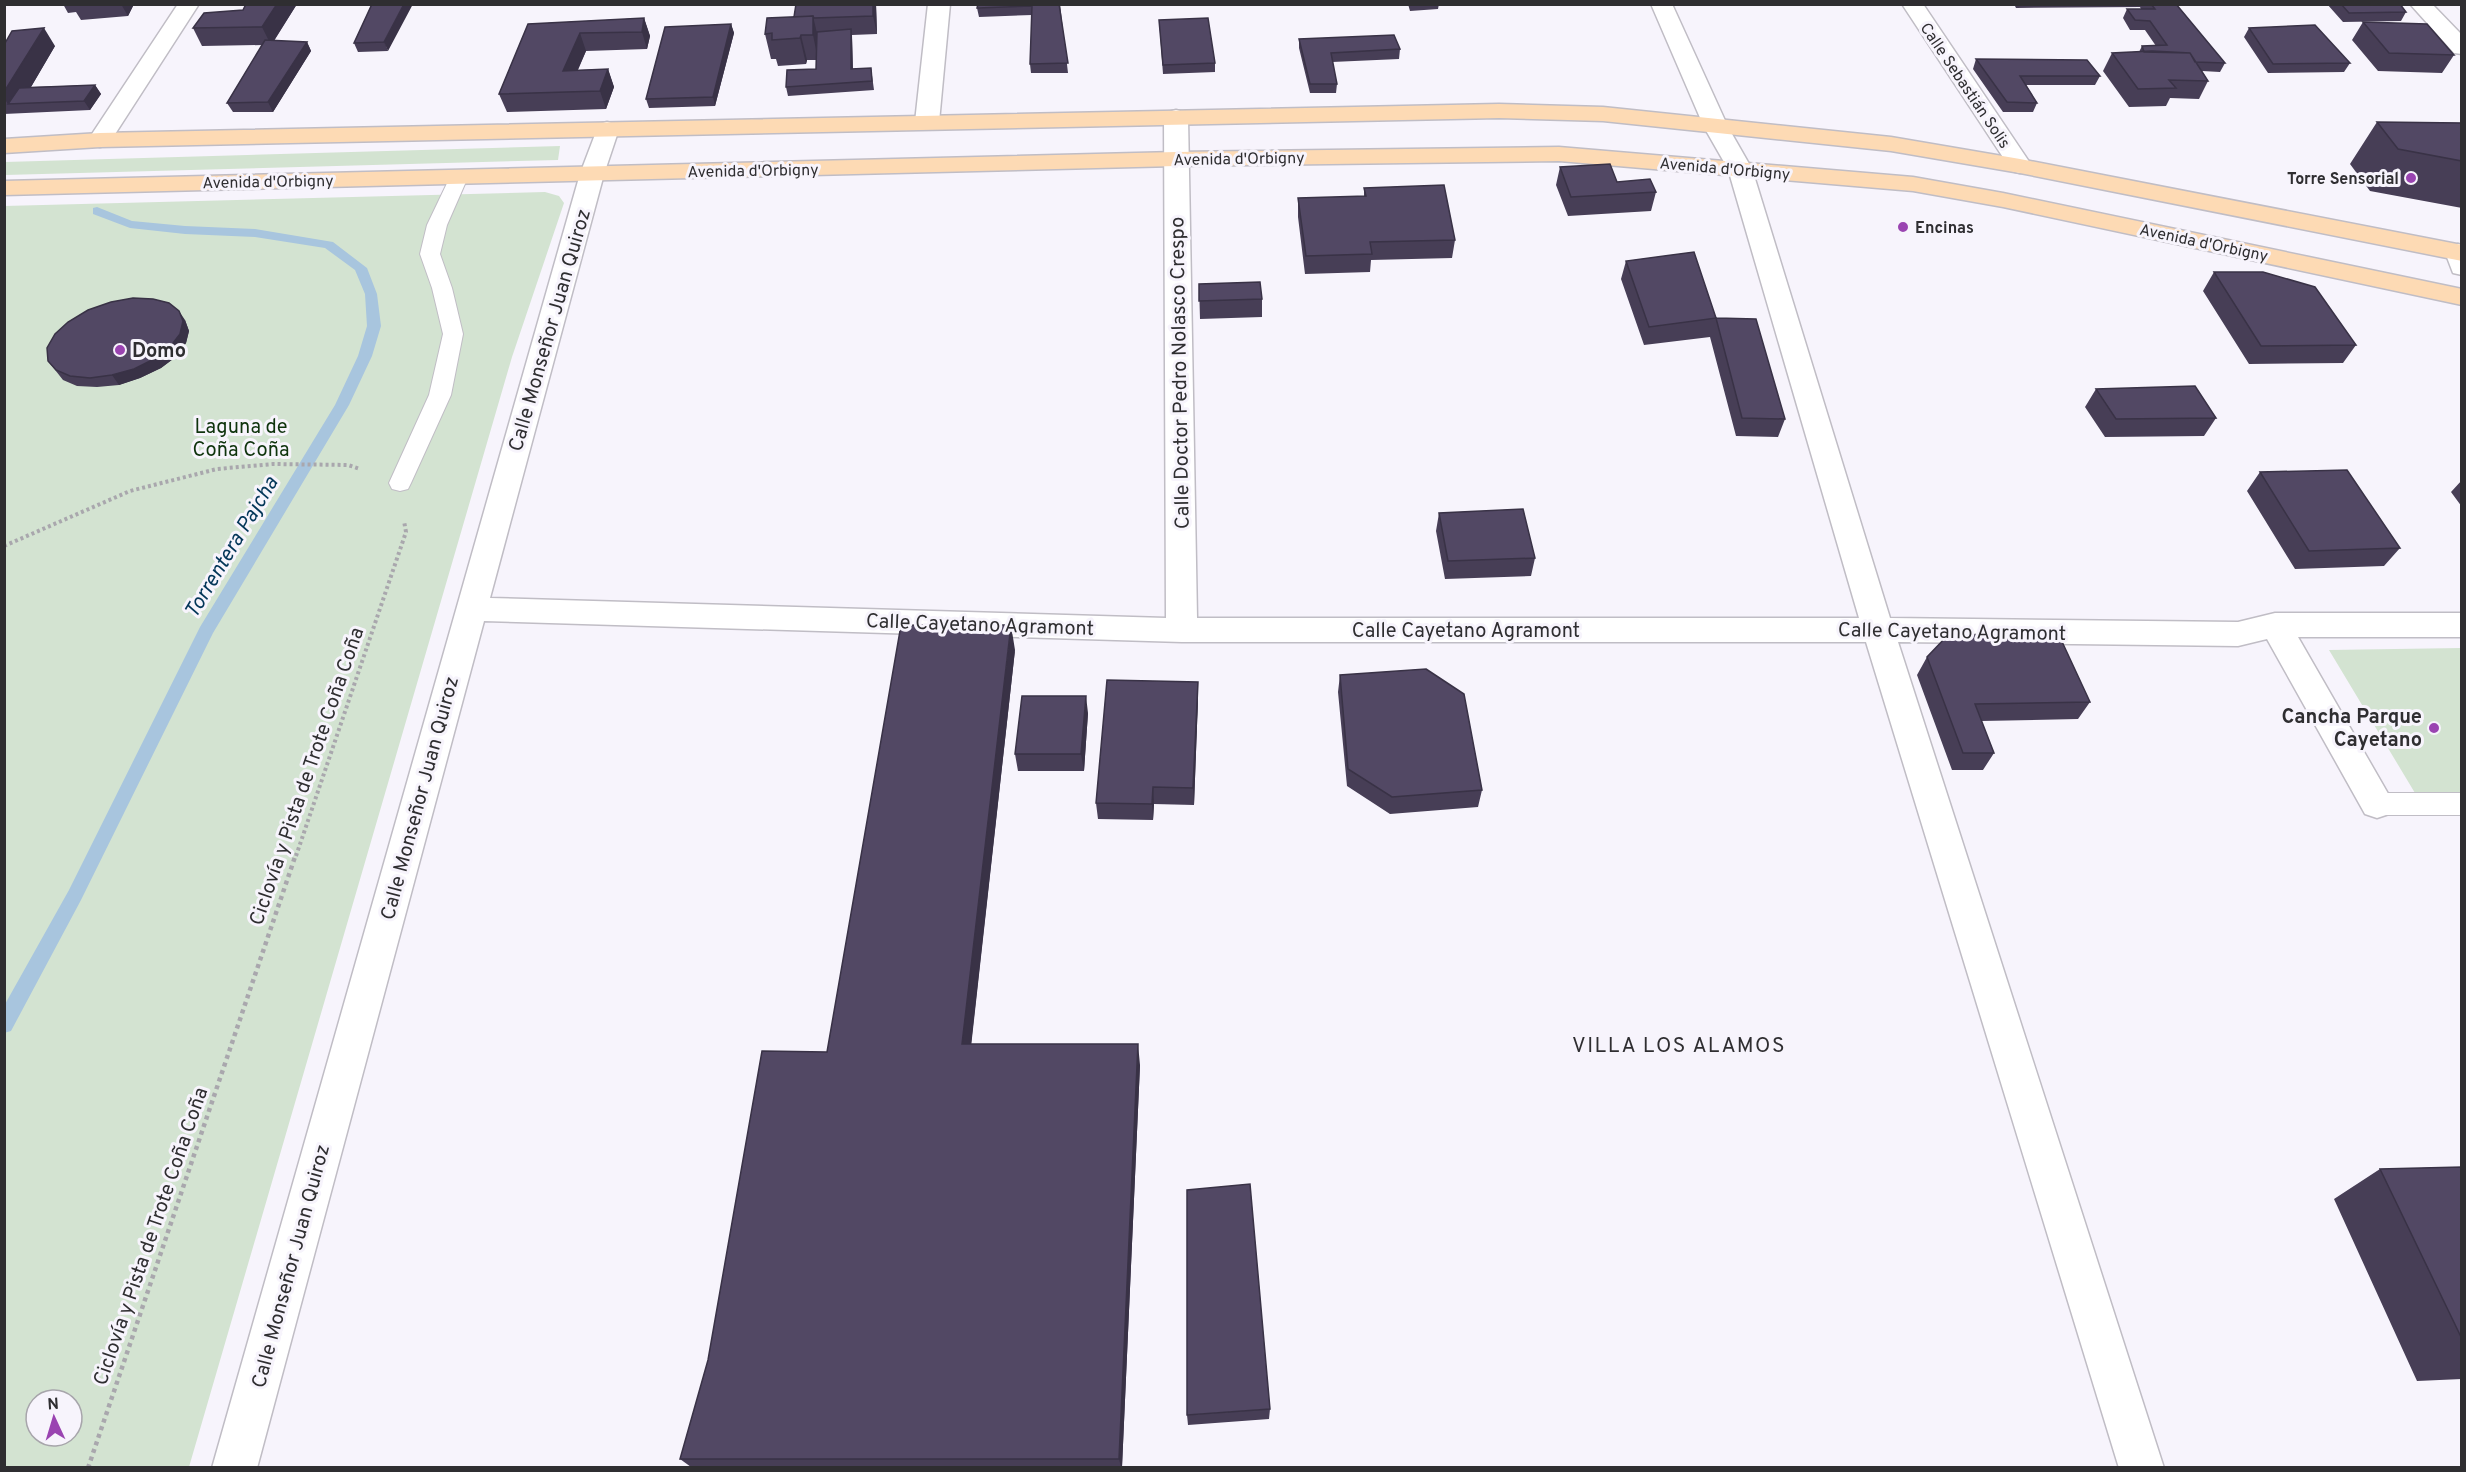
<svg xmlns="http://www.w3.org/2000/svg" width="2466" height="1472" font-family="Overpass,sans-serif">
  <rect width="100%" height="100%" fill="#f7f4fc"/>
  <!-- green -->
  <path fill="#d3e3d1" fill-rule="evenodd" d="M560,146L558,160L5,175V162Z
    M545,192L559,196L564,203L512,357L189,1467H5L4,206ZM36,1400H72V1436H36Z
    M2461,648V797L2418,798L2329,650Z"/>
  <g fill="none" stroke-linecap="round" stroke-linejoin="round">
    <!-- stream -->
    <path fill="#a8c5de" fill-rule="evenodd" d="M97,207L132,221L185,226L255,229L333,242L367,268L377,294L381,326L372,356L349,405L213,633L81,900L11,1031L4,1033V1006L69,890L200,627L335,405L358,356L367,326L365,294L355,270L325,248L255,237L185,234L130,228L93,214V208Z"/>
    <!-- service casing -->
    <g stroke="#c0bdc5" stroke-width="2">
      <path id="service" d="M459,171L466,173L468,177L447,225L440,254L452,288L463,334L451,395L411,483L408,489L400,491L392,489L389,483L429,395L443,334L432,288L420,254L427,225L450,177L452,173Z
        M2377,793H2462V815H2377L2368,812L2364,804L2368,796Z"/>
    </g>
    <!-- minor casing -->
    <g stroke="#c0bdc5" stroke-width="3">
      <path id="minor" d="M178,4H199L108,145L100,147L92,145L88,140Z
        M928,4H950L939,122L935,127L927,129L919,127L915,122Z
        M1651,4H1672L1728,127L1752,169L1890,618L2238,622L2275,613H2462V637H2298L2394,804L2389,814L2377,818L2365,814L2267,639L2238,646L1898,642L2164,1468H2119L1866,642H1182L484,621L257,1468H212L580,174L599,124L607,122L615,124L619,129L604,174L490,598L1166,618L1164,117L1168,112L1176,110L1184,112L1188,117L1197,618H1859L1728,169L1704,127Z
        M1902,4H1923L2032,166L2028,171L2020,173L2012,171Z
        M2410,4H2432L2462,35V54L2454,53Z
        M2458,244L2462,245V275L2453,273L2445,252L2449,247Z"/>
    </g>
    <!-- secondary casing -->
    <g stroke="#c0bdc5" stroke-width="3">
      <path id="secondary" d="M1499,104L1603,107L1891,137L2020,159L2462,245V261L2020,173L1891,151L1603,121L1499,118L100,147L4,153V139L100,133Z
        M1559,147L1913,177L2003,193L2462,289V305L2003,207L1913,191L1559,161L1176,166L4,195V181L1176,152Z"/>
    </g>
    <!-- path-far1 -->
    <path stroke="#a9a7ad" stroke-width="4" stroke-dasharray="3 3" stroke-linecap="butt" d="M4,546L130,491L217,469L273,464L348,465L360,469
      M296,856L406,532L404,521"/>
    <!-- path -->
    <path stroke="#a9a7ad" stroke-width="4.5" stroke-dasharray="4 4" stroke-linecap="butt" d="M88,1468L296,854"/>
    <!-- service -->
    <use href="#service" fill="#fff" fill-rule="evenodd"/>
    <!-- minor -->
    <use href="#minor" fill="#fff" fill-rule="evenodd"/>
    <!-- secondary -->
    <use href="#secondary" fill="#fddab4" fill-rule="evenodd"/>
  </g>
  <!-- wall -->
  <path fill="#473e56" d="M63,4H134L128,16L81,20L76,12L68,13Z
    M246,4H297L274,41L307,42L311,51L273,112H233L227,103L262,45L202,46L193,28L243,10Z
    M372,4L388,51L358,52L354,43Z
    M796,4H876L877,34L852,35L853,69L871,68L874,90L788,96L786,87L816,69V60H807L806,64L778,66L776,59H771L765,34L794,17Z
    M1060,4L1068,73H1031L1030,64L1032,15L979,17L977,8Z
    M1408,4H1439L1438,9L1410,11Z
    M2014,4H2176L2225,63L2220,72L2202,71L2208,81L2199,99L2170,98L2166,106L2129,107L2103,71L2112,53L2139,52L2142,46H2156L2145,30H2130L2123,18L2127,9H2141L2140,7L2016,8Z
    M2327,4H2400L2406,12L2401,21L2343,22Z
    M644,18L650,36L647,49L586,51L578,70L608,69L614,87L606,109L507,112L499,94L528,24Z
    M1159,20L1215,63V72L1163,74Z
    M2363,22L2454,55L2442,73L2378,71L2352,40Z
    M731,24L734,33L715,106L649,108L646,99Z
    M2249,28L2350,63L2344,72L2268,73L2244,37Z
    M1299,39L1400,49L1399,59L1332,62L1337,84L1336,93H1310L1299,48Z
    M4,45L55,46L31,87L95,85L101,94L90,110L4,114Z
    M1976,59L2100,76L2095,85H2026L2037,103L2033,112H2003L1973,69Z
    M2377,122L2462,123V208L2370,191L2350,164Z
    M1560,167L1656,192L1651,211L1568,216L1556,185Z
    M1364,188L1455,240L1452,258L1371,260L1370,272L1305,274L1298,217V198L1364,197Z
    M1626,261L1716,318L1785,419L1778,437L1736,436L1710,337L1644,345L1621,279Z
    M2214,272L2356,345L2343,363L2249,364L2203,291Z
    M1199,284L1262,299V317L1200,319Z
    M185,320L189,331L186,343L177,356L161,368L140,378L119,385L97,387L77,386L63,380L48,361Z
    M2096,389L2216,418L2204,436L2105,437L2085,407Z
    M2260,472L2400,548L2384,566L2295,569L2247,491Z
    M2462,480V507L2451,492Z
    M1439,513L1535,558L1531,576L1445,579L1436,531Z
    M1015,650L971,1044L1140,1065L1122,1467H691L680,1459L827,1052Z
    M1927,657L2090,702L2078,719L1981,721L1994,753L1983,770H1952L1917,675Z
    M1340,675L1482,790L1478,807L1390,814L1347,786L1338,692Z
    M1198,682V699L1194,805L1154,804L1153,820L1098,819L1096,803Z
    M1088,713L1084,771H1018L1015,754Z
    M2462,1167V1379L2417,1381L2334,1199L2380,1169Z
    M1270,1409L1269,1419L1188,1425L1187,1415Z"/>
  <!-- shaded-wall -->
  <path fill="#393246" d="M121,4H134L128,16Z
    M277,4H297L271,45L262,27Z
    M404,4H413L388,51L384,42Z
    M873,4H876L877,34L873,16Z
    M813,16L819,42L818,60L813,35Z
    M644,18L650,36L647,49L642,32Z
    M731,24L734,33L715,106L713,97Z
    M44,28L55,46L21,104H8L4,98V92Z
    M851,29L852,38L853,78L851,69Z
    M580,33L586,51L569,89L563,71Z
    M801,35L807,60L806,64L800,38Z
    M307,42L311,51L273,112L268,102Z
    M608,69L614,87L606,109L600,91Z
    M95,85L101,94L90,110L84,101Z
    M179,311L185,320L189,331L186,343L177,356L161,368L140,378L119,385L112,375Z
    M1011,625L1015,650L969,1065L962,1044Z
    M1198,682V699L1194,805L1193,788Z
    M1086,696L1088,713L1084,771L1081,754Z
    M1153,787L1154,804L1153,820L1152,804Z
    M1138,1044L1140,1065L1122,1467H1121L1119,1459Z"/>
  <!-- building -->
  <path fill="#524864" stroke="#393246" stroke-width="1.5" d="M246,4H277L262,27L193,28L204,13L243,10Z
    M372,4H404L384,42L354,43Z
    M796,4H873V16L814,18L813,16L794,17Z
    M978,4H1059L1068,63L1030,64L1032,6L977,8Z
    M2151,4H2176L2225,63L2195,62L2190,53L2144,52L2142,46L2167,45L2150,21L2135,20L2127,9H2155Z
    M2341,4H2400L2406,12L2349,13Z
    M813,16V35H801L800,38L772,40V33L765,34L767,18Z
    M644,18L642,32L580,33L563,71L608,69L600,91L499,94L528,24Z
    M1208,18L1215,63L1163,65L1159,20Z
    M2363,22L2427,24L2454,55L2389,53Z
    M731,24L713,97L646,99L665,27Z
    M2315,25L2350,63L2273,64L2249,28Z
    M44,28L4,92V45L12,31Z
    M851,29V69L871,68L872,81L786,87L787,70L816,69L817,32Z
    M1394,35L1400,49L1331,53L1337,84H1310L1299,39Z
    M265,40L307,42L268,102L227,103Z
    M2152,51L2190,53L2208,81L2169,80L2176,88L2138,89L2112,53Z
    M1976,59L2087,60L2100,76H2020L2037,103L2007,102Z
    M95,85L84,101L8,104L19,88Z
    M2377,122L2462,123V161L2398,149Z
    M1610,164L1617,182L1650,179L1656,192L1571,197L1560,167Z
    M1444,185L1455,240L1370,242L1372,254L1306,256L1298,198L1366,196L1364,188Z
    M1694,252L1716,318L1756,319L1785,419L1742,418L1716,318L1649,327L1626,261Z
    M2214,272H2263L2315,287L2356,345L2261,346Z
    M1260,282L1262,299L1199,301V284Z
    M133,298L153,299L169,303L179,311L183,321L180,334L170,347L154,359L134,369L112,375L90,378L70,376L56,370L48,361L47,348L55,334L68,322L88,310L111,302Z
    M2195,386L2216,418L2116,419L2096,389Z
    M2347,470L2400,548L2309,551L2260,472Z
    M1523,509L1535,558L1448,561L1439,513Z
    M901,625H1011L962,1044H1138L1119,1459H680L708,1360L762,1051L827,1052Z
    M2058,633L2090,702L1975,704L1994,753H1963L1927,657L1948,635Z
    M1426,669L1464,694L1482,790L1392,797L1348,769L1340,675Z
    M1107,680L1198,682L1193,788L1153,787L1152,804L1096,803Z
    M1022,696H1086L1081,754H1015Z
    M2462,1167V1339L2380,1169Z
    M1250,1184L1270,1409L1187,1415V1190Z"/>
  <!-- markers -->
  <g fill="#9a44b1" stroke="#f7f4fc" stroke-width="2">
    <circle cx="2411" cy="178" r="6"/>
    <circle cx="1903" cy="227" r="6"/>
    <circle cx="120" cy="350" r="6"/>
    <circle cx="2434" cy="728" r="6"/>
  </g>
  <g text-anchor="middle" stroke-width="6" stroke-linejoin="round" paint-order="stroke">
    <!-- far-street labels -->
    <g font-size="16" fill="#2f2e31" stroke="#f7f4fc">
      <text transform="translate(1966 85) rotate(56)" y="6">Calle Sebastián Solis</text>
      <text transform="translate(1239 158) rotate(-1)" y="6">Avenida d'Orbigny</text>
      <text transform="translate(1725 168) rotate(5)" y="6">Avenida d'Orbigny</text>
      <text transform="translate(753 170) rotate(-1)" y="6">Avenida d'Orbigny</text>
      <text transform="translate(268 181) rotate(-1)" y="6">Avenida d'Orbigny</text>
      <text transform="translate(2204 242) rotate(12)" y="6">Avenida d'Orbigny</text>
    </g>
    <!-- far-poi labels -->
    <g font-size="16" font-weight="bold" fill="#2f2e31" stroke="#f7f4fc" text-anchor="end">
      <text x="2399" y="184">Torre Sensorial</text>
      <text x="1915" y="233" text-anchor="start">Encinas</text>
    </g>
    <!-- street labels -->
    <g font-size="20" fill="#2f2e31" stroke="#f7f4fc">
      <text transform="translate(549 330) rotate(-74)" y="7">Calle Monseñor Juan Quiroz</text>
      <text transform="translate(1179 373) rotate(-91)" y="7">Calle Doctor Pedro Nolasco Crespo</text>
      <text transform="translate(980 624) rotate(2)" y="7">Calle Cayetano Agramont</text>
      <text x="1466" y="637">Calle Cayetano Agramont</text>
      <text transform="translate(1952 631) rotate(1)" y="7">Calle Cayetano Agramont</text>
      <text transform="translate(306 776) rotate(-71)" y="7">Ciclovía y Pista de Trote Coña Coña</text>
      <text transform="translate(419 798) rotate(-75)" y="7">Calle Monseñor Juan Quiroz</text>
      <text transform="translate(150 1236) rotate(-71)" y="7">Ciclovía y Pista de Trote Coña Coña</text>
      <text transform="translate(290 1266) rotate(-75)" y="7">Calle Monseñor Juan Quiroz</text>
    </g>
    <!-- poi labels -->
    <g font-size="20" font-weight="bold" fill="#2f2e31" stroke="#f7f4fc" text-anchor="start">
      <text x="132" y="357">Domo</text>
      <text x="2422" y="723" text-anchor="end">Cancha Parque<tspan x="2422" dy="23">Cayetano</tspan></text>
    </g>
    <!-- park labels -->
    <g font-size="20" fill="#0f340d" stroke="#f7f4fc">
      <text x="241" y="433">Laguna de<tspan x="241" dy="23">Coña Coña</tspan></text>
    </g>
    <!-- water labels -->
    <g font-size="21" font-style="italic" fill="#033658" stroke="#f7f4fc">
      <text transform="translate(231 547) rotate(-59)" y="7">Torrentera Pajcha</text>
    </g>
    <!-- neighbourhood labels -->
    <g font-size="21" letter-spacing="1.5" fill="#2f2e31" stroke="#f7f4fc">
      <text x="1679" y="1052">VILLA LOS ALAMOS</text>
    </g>
  </g>
  <!-- border -->
  <rect width="2466" height="1472" fill="none" stroke="#2f2e31" stroke-width="12"/>
  <!-- north arrow -->
  <g transform="translate(54 1418) rotate(356)"><circle r="28" fill="#f7f4fc" stroke="#a7a5ab" stroke-width="1.5"/>
  <path d="M0-4.5L10 22L0 15L-10 22Z" fill="#9a44b1"/>
  <text y="-9" font-size="16" font-weight="bold" text-anchor="middle" fill="#2f2e31">N</text>
  </g>
</svg>
